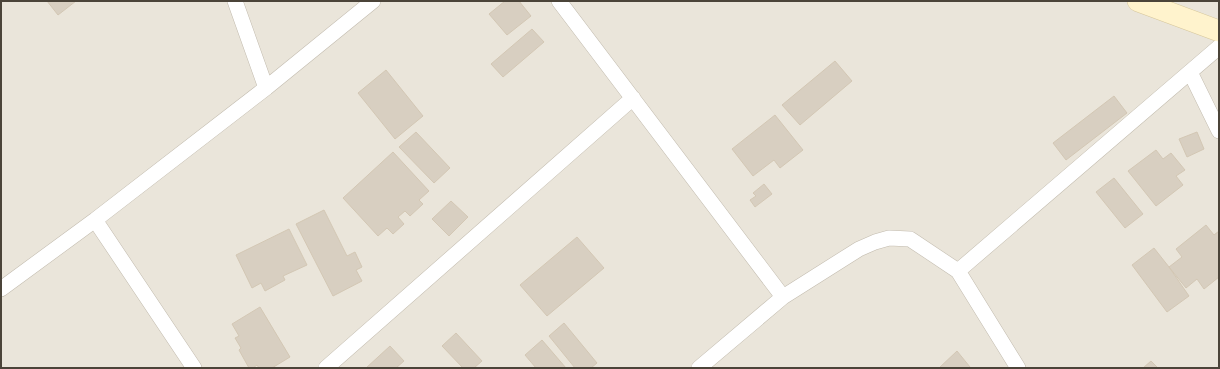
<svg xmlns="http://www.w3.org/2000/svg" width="1220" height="369" font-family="'Fira Sans',sans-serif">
  <rect width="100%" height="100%" fill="#f6f3ec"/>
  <!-- residential -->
  <path fill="#eae5da" d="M1,1H1219V368H1Z"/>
  <!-- building -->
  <path fill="#d8cfc1" stroke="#d3c7b4" d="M47,1H76L58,15Z
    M505,1H519L531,16L507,35L489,14Z
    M532,29L544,42L503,77L491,64Z
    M835,61L852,81L800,125L782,105Z
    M386,70L423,116L395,139L358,93Z
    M1114,96L1127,113L1066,160L1053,143Z
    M775,115L803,150L780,168L774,160L753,176L732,149Z
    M416,132L450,168L434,183L399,147Z
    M1197,132L1204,149L1187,157L1179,139Z
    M1156,150L1163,159L1171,153L1185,170L1176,176L1183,185L1156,206L1128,171Z
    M393,152L429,191L419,200L423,204L410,216L405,211L398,217L404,224L393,234L387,228L378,236L343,198Z
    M1114,178L1143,214L1125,228L1096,192Z
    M764,184L772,194L755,207L750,200L756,196L753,193Z
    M451,201L468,217L449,236L432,219Z
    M324,210L347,256L355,252L362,267L356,270L362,281L333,296L296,224Z
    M1206,225L1214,235L1219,231V277L1204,289L1197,279L1186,288L1169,267L1182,257L1176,249Z
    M289,229L307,265L283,276L285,280L265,291L261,283L252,288L236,255Z
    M577,237L604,268L547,316L520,285Z
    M1154,248L1169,267L1189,296L1167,312L1132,265Z
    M260,307L290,357L272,368H259L257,365L253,368H249L239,350L241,348L235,338L239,336L232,324Z
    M564,323L597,363L591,368H575L549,336Z
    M456,333L482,361L474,368H463L442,346Z
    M542,340L566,368H536L525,355Z
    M390,346L404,361L396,368H366Z
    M957,351L970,367L969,368H939Z
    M1151,361L1158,368H1143Z"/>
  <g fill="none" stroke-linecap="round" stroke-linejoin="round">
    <!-- street casing -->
    <g stroke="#c2bbae" stroke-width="16">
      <path id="street" d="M235,1L266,88
        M559,1L783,297
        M1190,72L1219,131
        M95,220L194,368
        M958,271L1018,368
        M1,289L95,220L266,88L373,1
        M326,368L633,98
        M699,368L783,297L859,249L875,242L889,238L910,239L958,271L1219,47"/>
    </g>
    <!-- secondary casing -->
    <g stroke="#d6c79b" stroke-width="22">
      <path id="secondary" d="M1138,1L1219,31"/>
    </g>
    <!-- street -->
    <use href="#street" stroke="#fff" stroke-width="15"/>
    <!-- secondary -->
    <use href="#secondary" stroke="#fff3cd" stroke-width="21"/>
  </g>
  <!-- border -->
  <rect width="1220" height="369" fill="none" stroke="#4b4439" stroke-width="4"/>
</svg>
